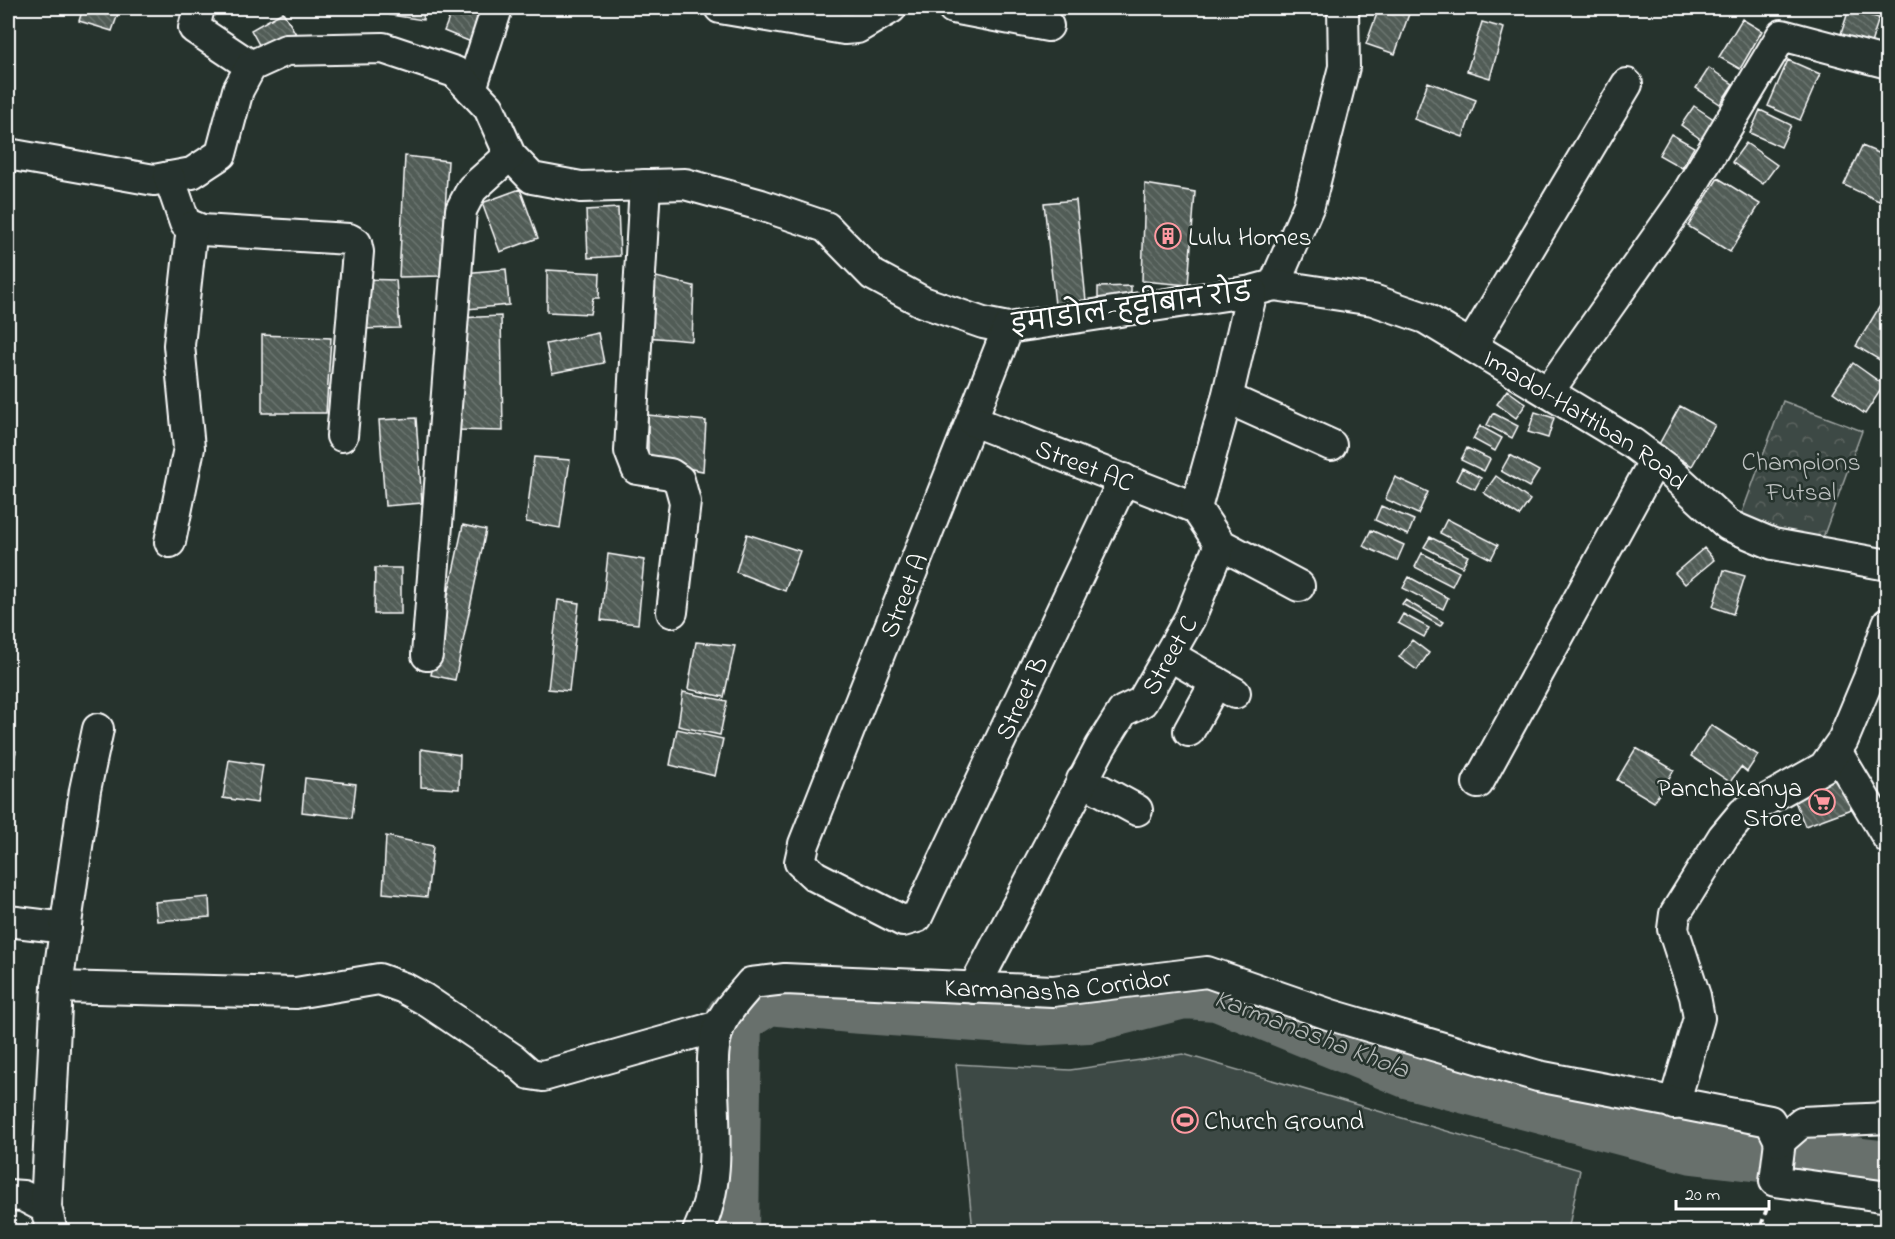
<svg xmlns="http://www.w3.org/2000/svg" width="1895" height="1239" font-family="'Indie Flower','Playpen Sans Deva',sans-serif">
  <defs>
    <pattern id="park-crowns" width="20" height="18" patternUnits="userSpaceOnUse" patternTransform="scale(1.5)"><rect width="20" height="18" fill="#3e4944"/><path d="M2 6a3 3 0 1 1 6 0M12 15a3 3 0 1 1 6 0" fill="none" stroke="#5b6460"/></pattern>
    <pattern id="building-back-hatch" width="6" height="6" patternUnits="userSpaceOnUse" patternTransform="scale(1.5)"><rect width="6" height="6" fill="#515c57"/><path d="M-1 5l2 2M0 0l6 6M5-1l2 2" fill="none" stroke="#6b7470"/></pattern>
  </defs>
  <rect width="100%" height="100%" fill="#26332d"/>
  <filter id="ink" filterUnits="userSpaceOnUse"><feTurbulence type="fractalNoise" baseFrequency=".0167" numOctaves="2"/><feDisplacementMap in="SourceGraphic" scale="12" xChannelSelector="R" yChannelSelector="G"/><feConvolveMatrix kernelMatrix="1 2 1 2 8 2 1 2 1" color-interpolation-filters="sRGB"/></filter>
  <g filter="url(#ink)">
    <!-- park -->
    <path fill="url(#park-crowns)" stroke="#9ea4a2" stroke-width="1.5" d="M1783,401L1862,431L1818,551L1739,521Z"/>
    <!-- pitch -->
    <path fill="#3e4944" stroke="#9ea4a2" stroke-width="1.5" d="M1183,1054L1580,1170L1568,1231H973L956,1064L1070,1070Z"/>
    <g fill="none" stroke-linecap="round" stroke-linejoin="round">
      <!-- river -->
      <path stroke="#67706c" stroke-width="56" d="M731,1232L734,1018L768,997L849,1005L1032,1018L1088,1015L1183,991L1218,993L1410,1071L1693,1146L1888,1169"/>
    </g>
    <!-- building -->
    <path fill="url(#building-back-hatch)" stroke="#fff" stroke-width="1.5" d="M83,8H120L112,31L79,21Z
      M392,8H424L423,20L390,15Z
      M453,8H491L476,44L444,31Z
      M1379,8H1411L1395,54L1366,44Z
      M1849,9L1879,18L1868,53L1838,43Z
      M283,12L296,34L263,52L251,30Z
      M1742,19L1762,31L1740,69L1719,57Z
      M1482,22L1504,28L1490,78L1467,71Z
      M1788,60L1820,74L1800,120L1768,106Z
      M1709,68L1733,84L1720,104L1696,88Z
      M1428,82L1476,100L1463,137L1414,119Z
      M1694,106L1715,120L1702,140L1681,125Z
      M1760,110L1791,125L1781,147L1750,133Z
      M1671,134L1694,147L1682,168L1659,155Z
      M1746,143L1777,165L1763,184L1732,162Z
      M1862,146L1888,157V184L1879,201L1844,185Z
      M405,156L448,161L441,276L399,277Z
      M1718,178L1760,204L1730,252L1688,226Z
      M1145,184L1195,192L1188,285L1142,281Z
      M520,189L538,238L500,252L482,203Z
      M1076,200L1086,301L1055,305L1044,203Z
      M618,208L620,256L588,258L586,210Z
      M506,269L509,305L467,309L464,273Z
      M547,270L600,273L599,298H593L590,314L547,312Z
      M652,276L694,286L692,341L646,337Z
      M357,279L396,280L400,328L359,329Z
      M1131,286V298L1098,299V287Z
      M1883,301L1888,303V365L1856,346Z
      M501,316L503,431L456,430L457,318Z
      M598,333L604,363L552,373L546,344Z
      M262,335L331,338L326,413H262Z
      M1853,363L1884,385L1865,414L1833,392Z
      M1507,390L1526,404L1516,418L1497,404Z
      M1680,406L1715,425L1692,466L1658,446Z
      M1535,412L1554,418L1548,438L1528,432Z
      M1493,413L1518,426L1512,438L1487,425Z
      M648,415L706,421L703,471L648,461Z
      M416,418L422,503L385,506L379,420Z
      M1480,426L1502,438L1495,451L1473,439Z
      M1467,448L1490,459L1484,471L1461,460Z
      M1510,455L1539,471L1529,487L1501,471Z
      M534,457L570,460L560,528L526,522Z
      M1462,468L1481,478L1475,489L1456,480Z
      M1496,476L1530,500L1519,516L1484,493Z
      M1395,477L1428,492L1418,514L1385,499Z
      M1381,506L1414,520L1408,535L1375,520Z
      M1447,519L1498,545L1491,559L1440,533Z
      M463,525L486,530L455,680L431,675Z
      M1371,530L1404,545L1397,561L1363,546Z
      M747,534L800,551L785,591L736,572Z
      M1430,537L1468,556L1462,567L1424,547Z
      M1704,548L1714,560L1685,584L1675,573Z
      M1422,553L1459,572L1452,586L1415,567Z
      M608,554L644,560L638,624L601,620Z
      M375,568H401V614H374Z
      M1724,570L1745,576L1733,614L1713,607Z
      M1409,577L1448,598L1443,609L1403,588Z
      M558,600L579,603L569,691L548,689Z
      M1405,600L1443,622L1440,626L1402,604Z
      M1403,614L1429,628L1424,637L1398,623Z
      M1412,640L1429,653L1417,670L1399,657Z
      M696,642L735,646L724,697L688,689Z
      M683,692L727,701L720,735L678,726Z
      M1711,725L1758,755L1747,772L1741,767L1730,782L1691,756Z
      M677,729L723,739L715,776L670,765Z
      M1636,748L1674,770L1654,802L1617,780Z
      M8,749L16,751L12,769L8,768Z
      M421,749L460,755L459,789L421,787Z
      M229,760L263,765L257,803L223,798Z
      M1840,774L1851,809L1805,826L1792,794Z
      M305,778L356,784L352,818L302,812Z
      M386,836L433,846L427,897L383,893Z
      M209,897L210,917L157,921L155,902Z"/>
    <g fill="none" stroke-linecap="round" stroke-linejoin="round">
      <!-- street casing -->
      <g stroke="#fff" stroke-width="34">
        <g id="street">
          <path d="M199,8L194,28L251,66"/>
          <path d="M720,8L844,29L857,28L891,8"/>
          <path d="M953,8L1048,26"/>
          <path d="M471,89L497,8"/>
          <path d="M8,154L154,180L192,173L221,154L238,90L251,66L286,50L383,48L455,72L489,108L510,155L532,178L581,187L685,184L761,205L826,227L873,275L923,302L983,323L1008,328L1252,291L1274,285L1309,205L1344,67L1343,8"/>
          <path d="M169,177L185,223L202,230L349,239L356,243L358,252L342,436"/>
          <path d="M645,185L630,451L637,469L670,474L679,480L685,502L672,612"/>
          <path id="s1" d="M1274,285L1373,300L1425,318L1632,443L1668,470L1728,525L1773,544L1888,565"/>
          <path id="s2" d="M1008,328L804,844L800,862L815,876L903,921L917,917L1124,479"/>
          <path d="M1471,346L1627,84"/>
          <path d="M1548,392L1682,202L1782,35L1888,63"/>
          <path d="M1227,398L1331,445"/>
          <path id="s3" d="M973,421L1196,508"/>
          <path d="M170,542L189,448L179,345L192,227"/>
          <path d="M1220,544L1299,586"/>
          <path d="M427,655L461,210L472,189L510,155"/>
          <path d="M1169,655L1235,693"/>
          <path d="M1189,731L1216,682"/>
          <path d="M1836,751L1888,838"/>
          <path d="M1082,780L1137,810"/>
          <path d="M1478,783L1655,460"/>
          <path d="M8,921L66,928"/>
          <path d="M57,987L296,993L379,979L404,988L424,999L513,1059L530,1074L543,1076L719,1026"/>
          <path id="s4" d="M974,988L1101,746L1123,711L1142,702L1190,618L1220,544L1196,508L1227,398L1252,291"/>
          <path d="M1674,1104L1699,1018L1695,996L1673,929L1675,914L1723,837L1743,813L1824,767L1843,740L1869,678L1888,623"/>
          <path d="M1780,1141L1775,1181L1888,1197"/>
          <path d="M8,1195L23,1196L46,1208L52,1232"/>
          <path d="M46,1208L57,987L85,790L98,729"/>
          <path id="s5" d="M698,1232C719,1188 715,1139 713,1091C713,1069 711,1048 719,1027C725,1011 740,996 751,983L785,979L1053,991L1207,972L1331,1015L1538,1076L1770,1121L1780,1141L1802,1122L1888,1118"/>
        </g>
      </g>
      <!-- path -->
      <path stroke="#fff" stroke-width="4" stroke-dasharray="6 4.5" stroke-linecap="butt" d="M1754,1232L1761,1226L1767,1208"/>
      <!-- street -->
      <use href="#street" stroke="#26332d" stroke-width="30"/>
    </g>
  </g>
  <!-- icons -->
  <defs>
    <g id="building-ring" transform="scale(1.35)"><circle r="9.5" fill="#26332d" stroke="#ff9aa2" stroke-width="1.5"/><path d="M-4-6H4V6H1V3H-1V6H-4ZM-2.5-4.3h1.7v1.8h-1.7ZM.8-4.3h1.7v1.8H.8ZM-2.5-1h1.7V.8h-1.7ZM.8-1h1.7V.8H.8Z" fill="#ff9aa2"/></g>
    <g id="supermarket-ring" transform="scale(1.35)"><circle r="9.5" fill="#26332d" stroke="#ff9aa2" stroke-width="1.5"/><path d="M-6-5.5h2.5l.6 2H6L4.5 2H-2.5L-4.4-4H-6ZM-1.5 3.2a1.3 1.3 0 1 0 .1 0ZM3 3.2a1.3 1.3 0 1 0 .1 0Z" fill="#ff9aa2"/></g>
    <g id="stadium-ring" transform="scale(1.35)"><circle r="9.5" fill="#26332d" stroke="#ff9aa2" stroke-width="1.5"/><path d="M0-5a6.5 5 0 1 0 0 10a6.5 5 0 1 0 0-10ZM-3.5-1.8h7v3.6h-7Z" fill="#ff9aa2"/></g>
  </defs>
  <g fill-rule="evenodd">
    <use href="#building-ring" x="1168" y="236"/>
    <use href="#supermarket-ring" x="1822" y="802"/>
    <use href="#stadium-ring" x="1185" y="1120"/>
  </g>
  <g text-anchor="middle" stroke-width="5" stroke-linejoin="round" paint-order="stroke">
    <!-- poi labels -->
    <g font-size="26" fill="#fff" stroke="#26332d" text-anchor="start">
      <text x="1188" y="245">Lulu Homes</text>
      <text x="1802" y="796" text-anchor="end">Panchakanya<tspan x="1802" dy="30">Store</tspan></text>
      <text x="1204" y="1129">Church Ground</text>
    </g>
    <!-- street labels -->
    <g font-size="26" fill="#fff" stroke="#26332d">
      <text transform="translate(1131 307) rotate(-8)" y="9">इमाडोल-हट्टीबान रोड</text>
      <text dy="9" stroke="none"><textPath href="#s1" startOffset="345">Imadol-Hattiban Road</textPath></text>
      <text dy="9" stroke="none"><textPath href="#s3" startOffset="120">Street AC</textPath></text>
      <text transform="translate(903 595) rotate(-68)" y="9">Street A</text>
      <text dy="9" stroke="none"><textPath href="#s4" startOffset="390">Street C</textPath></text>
      <text dy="9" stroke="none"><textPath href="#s2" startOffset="950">Street B</textPath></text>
      <text dy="9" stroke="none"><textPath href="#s5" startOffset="570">Karmanasha Corridor</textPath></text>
    </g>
    <!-- park labels -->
    <g font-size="26" fill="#bbbfbe" stroke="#26332d">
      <text x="1801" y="470">Champions<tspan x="1801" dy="30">Futsal</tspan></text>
    </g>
    <!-- water labels -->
    <g font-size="27" font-style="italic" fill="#b3b8b6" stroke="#26332d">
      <text transform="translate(1312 1033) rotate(21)" y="9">Karmanasha Khola</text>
    </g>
  </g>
  <!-- margin -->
  <rect width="1895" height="1239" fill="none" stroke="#26332d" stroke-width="30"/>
  <rect x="15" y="15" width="1865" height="1209" fill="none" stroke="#fff" stroke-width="2" filter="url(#ink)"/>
  <!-- scale -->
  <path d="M1676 1200v9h93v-9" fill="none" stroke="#ffffff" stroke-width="3"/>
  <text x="1685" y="1200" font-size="18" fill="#ffffff" stroke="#26332d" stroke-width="4.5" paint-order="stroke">20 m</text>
</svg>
